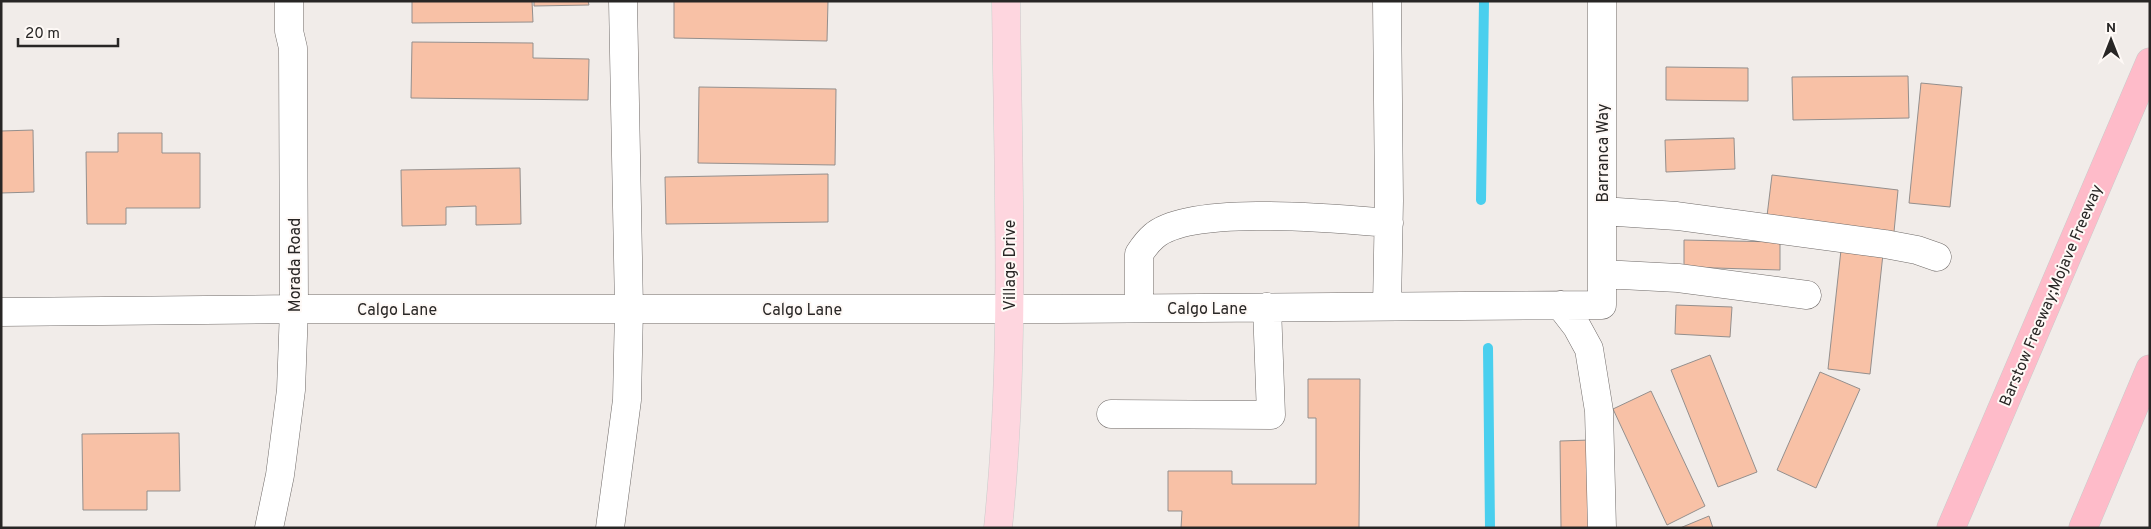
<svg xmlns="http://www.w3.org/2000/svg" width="2151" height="529" font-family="Overpass,sans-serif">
  <rect width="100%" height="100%" fill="#f1ece9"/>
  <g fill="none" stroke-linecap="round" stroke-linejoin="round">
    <!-- stream -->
    <path stroke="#4acfee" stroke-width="10" d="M1481,200L1484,1
      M1488,348L1490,528"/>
  </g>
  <!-- building -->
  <path fill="#f8c1a6" stroke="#948f8d" d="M412,1H532L533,22L412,23Z
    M534,1H588L589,5L534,6Z
    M674,1H828L827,41L674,38Z
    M412,42L533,43V58L589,59L588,100L411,98Z
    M1666,67L1748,68V101L1666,100Z
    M1908,76L1909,118L1793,120L1792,77Z
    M1921,83L1962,87L1950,207L1909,203Z
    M699,87L836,89L835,165L698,163Z
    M33,130L34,192L1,193V131Z
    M118,133H162V153H200V208H126V224H87L86,152H118Z
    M1734,138L1735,169L1666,172L1665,140Z
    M520,168L521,224L476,225V206L446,207V225L402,226L401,170Z
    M828,174V222L666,224L665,177Z
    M1772,175L1898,190L1894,232L1767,216Z
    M1684,240L1780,242V270L1684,267Z
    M1841,250L1883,254L1870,374L1828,369Z
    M1676,305L1732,307L1730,337L1675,334Z
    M1710,355L1757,472L1718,487L1671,370Z
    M1820,372L1860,389L1816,488L1777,470Z
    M1308,379H1360L1359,528H1181L1182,511H1168V471H1232V484H1316V418H1308Z
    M1651,391L1705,506L1667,525L1613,409Z
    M179,433L180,491H147V510H83L82,434Z
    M1590,440L1592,528H1561L1560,441Z
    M1709,516L1713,528H1680Z"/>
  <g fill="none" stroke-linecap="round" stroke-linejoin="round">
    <!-- minor casing -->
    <g stroke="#706b69" stroke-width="29">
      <path id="minor" d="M1602,211L1677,216L1885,244L1917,250L1937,257
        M1602,274L1678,278L1807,295
        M1560,305L1577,327L1589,349L1599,411L1602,528
        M1387,306L1389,201L1387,1
        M1139,308V254C1143,248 1148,241 1154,236C1191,204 1339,219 1389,223
        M1,312L294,309H1059L1602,305V1
        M1111,414L1271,415L1267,307
        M269,528L280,475L291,390L294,309L293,48L289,31V1
        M610,528L627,400L629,309L623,1"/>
    </g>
    <!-- major casing -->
    <g stroke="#cbcbcb" stroke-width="29">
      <path id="major" d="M998,528C1016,353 1008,177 1006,1"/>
    </g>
    <!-- highway casing -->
    <g stroke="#cbcbcb" stroke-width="29">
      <path id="highway" d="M1951,528L2150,62
        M2083,528L2150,369"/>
    </g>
    <!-- minor -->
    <use href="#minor" stroke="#fff" stroke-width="28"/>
    <!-- major -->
    <use href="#major" stroke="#fed6df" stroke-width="28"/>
    <!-- highway -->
    <use href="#highway" stroke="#febbc9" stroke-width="28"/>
  </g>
  <g text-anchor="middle" stroke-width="4" stroke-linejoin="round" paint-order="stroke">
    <!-- street labels -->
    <g font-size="16" fill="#282625" stroke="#fef9f6">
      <text transform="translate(1602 153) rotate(-90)" y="6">Barranca Way</text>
      <text transform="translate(294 265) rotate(-90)" y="6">Morada Road</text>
      <text transform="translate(1009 265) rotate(-90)" y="6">Village Drive</text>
      <text transform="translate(2050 295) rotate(-67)" y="6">Barstow Freeway;Mojave Freeway</text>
      <text x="1207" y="314">Calgo Lane</text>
      <text x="397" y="315">Calgo Lane</text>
      <text x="802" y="315">Calgo Lane</text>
    </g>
  </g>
  <!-- border -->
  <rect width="2151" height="529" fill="none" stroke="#282625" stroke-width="5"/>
  <!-- north arrow -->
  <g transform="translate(2111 40)" stroke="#fef9f6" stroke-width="4" paint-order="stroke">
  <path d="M0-4L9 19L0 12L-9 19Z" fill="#282625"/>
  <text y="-8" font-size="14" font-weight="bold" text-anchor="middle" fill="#282625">N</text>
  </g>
  <!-- scale -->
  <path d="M18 38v8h100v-8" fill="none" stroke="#282625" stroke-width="2.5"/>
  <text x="25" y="38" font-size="15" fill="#282625" stroke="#fef9f6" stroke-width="4" paint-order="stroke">20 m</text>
</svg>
